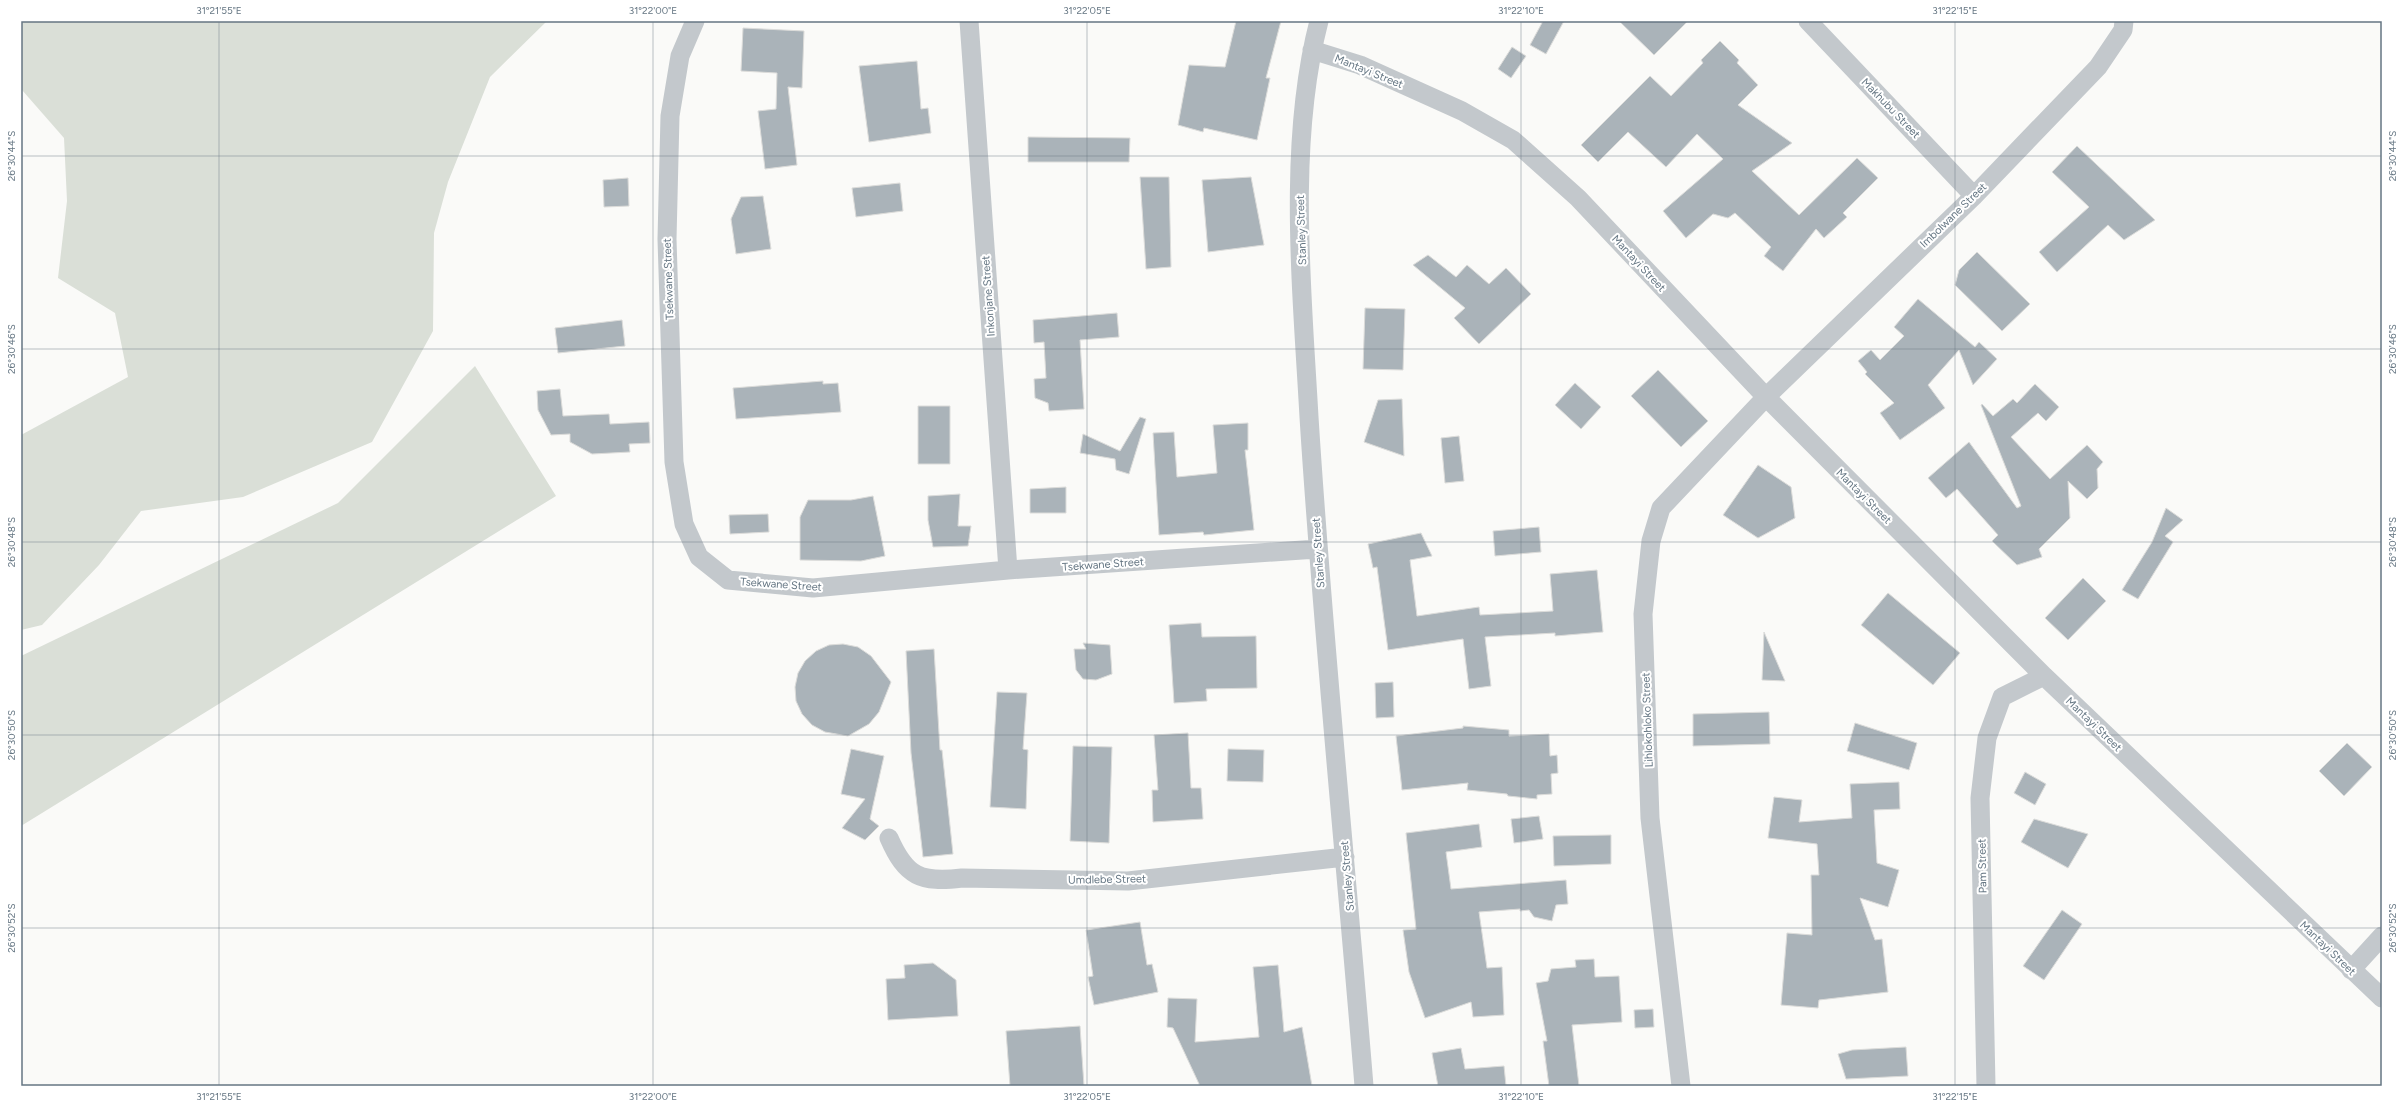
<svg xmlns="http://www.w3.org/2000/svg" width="2403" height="1107" font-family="Figtree,sans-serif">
  <rect width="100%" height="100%" fill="#fafaf8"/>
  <!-- green -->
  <path fill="#dadfd7" d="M22,21H547L490,77L448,182L434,233L433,331L372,442L243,497L141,511L99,565L42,625L21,630V435L128,377L115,313L58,278L67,201L64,138L22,90Z
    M475,366L556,496L21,826V656L338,503Z"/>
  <!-- building -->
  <path fill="#aab3b9" stroke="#dcdcda" d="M1236,21H1281L1266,78H1270L1257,140L1204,128L1203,132L1178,125L1189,65L1225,67Z
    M1543,21H1564L1546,54L1530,45Z
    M1619,21H1688L1654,55Z
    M743,28L804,31L802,88L788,87L797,165L765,169L758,111L776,109L777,73L741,71Z
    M1720,41L1739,60L1737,63L1758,85L1738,105L1792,143L1752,171L1799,215L1857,158L1878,178L1843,213L1847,217L1824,238L1816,229L1783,271L1764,256L1771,247L1735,213L1728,218L1713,214L1686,238L1663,211L1723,159L1697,134L1666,167L1628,132L1598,162L1581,145L1650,76L1671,96L1703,63L1701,60Z
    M1512,47L1526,56L1511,78L1498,69Z
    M917,61L921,109L928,108L931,133L869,142L859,66Z
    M1028,137L1130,138L1129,162H1028Z
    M2077,146L2155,220L2124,240L2108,225L2057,272L2039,252L2089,207L2052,172Z
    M1140,177H1169L1171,267L1146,269Z
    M1251,177L1264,245L1208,252L1202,180Z
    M628,178L629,206L604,207L603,180Z
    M900,183L903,211L856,217L852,188Z
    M763,196L771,249L736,254L731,219L741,197Z
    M1977,252L2030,304L2002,331L1955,285L1959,270Z
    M1428,255L1456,277L1467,265L1489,284L1506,268L1531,294L1479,344L1454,318L1465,308L1413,265Z
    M1918,299L1975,347L1979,342L1997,359L1973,385L1959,350L1928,385L1945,408L1900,440L1880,413L1894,403L1865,374L1867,372L1858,361L1871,350L1880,360L1904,336L1894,327Z
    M1365,308L1405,309L1403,370L1363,369Z
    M1117,313L1119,337L1080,340L1084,409L1049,411L1048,403L1035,398L1034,379L1046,378L1044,342L1034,343L1033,320Z
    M622,320L625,346L558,353L555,328Z
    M1658,370L1708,421L1681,447L1631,396Z
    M823,381V384L838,383L841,412L736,419L733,388Z
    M1575,383L1601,407L1581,429L1555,405Z
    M2035,384L2059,407L2046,421L2038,413L2011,437L2050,479L2087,445L2103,462L2097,469L2098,488L2087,499L2068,481L2070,518L2039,549L2042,557L2017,565L1992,541L1998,535L1957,489L1946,498L1928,478L1969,442L2017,508L2021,506L1981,405L1982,404L1993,416L2013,399L2017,403Z
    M560,389L563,416L609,414L610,424L649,422L650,443L629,444L630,452L592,454L570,442V434L551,435L538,410L537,391Z
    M1402,399L1404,456L1364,442L1378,400Z
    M918,406H950V464H918Z
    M1140,417L1146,419L1129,474L1116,470L1115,459L1080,453L1083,434L1120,451Z
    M1248,423V450H1245L1254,530L1204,535L1203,532L1159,535L1153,433L1174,432L1177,477L1217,473L1213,425Z
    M1459,436L1464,481L1445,483L1441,438Z
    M1758,465L1791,487L1795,518L1758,538L1723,515Z
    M1066,487V513H1030V489Z
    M960,494L958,526H971L968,546L933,547L928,520V496Z
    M873,496L885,556L861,561L800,560V517L808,500H851Z
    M2166,508L2183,520L2165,536L2173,542L2138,599L2122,590L2152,542Z
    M768,514L769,532L730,534L729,515Z
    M1539,527L1541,552L1495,556L1493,531Z
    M1421,533L1432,556L1410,560L1417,616L1479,607L1480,615L1553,611L1550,574L1597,570L1603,632L1555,636V633L1485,637L1491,686L1469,689L1463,639L1388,650L1377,567L1373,568L1368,544Z
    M2083,578L2106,601L2068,640L2045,618Z
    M1888,593L1960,653L1933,685L1861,625Z
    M1201,623L1202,637L1256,636L1257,688L1206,689L1207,701L1174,703L1169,625Z
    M1764,632L1785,681L1762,680Z
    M1083,643L1110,645L1112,674L1096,680L1083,679L1076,670L1074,649H1086Z
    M843,644L858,647L871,656L891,682L879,712L869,724L848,736L825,732L812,725L802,714L796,701L795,687L798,673L805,661L816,651L829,645Z
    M934,649L940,750H942L953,854L923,857L911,753L906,651Z
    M1393,682L1394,717L1376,718L1375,683Z
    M997,692L1027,693L1023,749L1028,750L1026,809L990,807Z
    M1769,712L1770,744L1693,746V714Z
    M1855,723L1917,743L1909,770L1847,751Z
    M1463,726L1509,730V736L1549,734L1550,756L1557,755L1558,773L1551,774L1552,794L1537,795V799L1508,796L1507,794L1467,790L1468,783L1402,790L1396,736L1463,728Z
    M1188,733L1191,788H1201L1203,819L1153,822L1152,790H1158L1154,735Z
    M2347,743L2372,767L2344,796L2319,771Z
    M1073,746L1112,747L1109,843L1070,841Z
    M851,749L884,756L870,819L879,826L865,840L842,828L865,799L841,794Z
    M1228,749L1264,750L1263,782L1227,781Z
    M2025,772L2046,784L2035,805L2014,793Z
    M1899,782L1900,809L1874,810L1877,863L1899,870L1888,907L1860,898L1875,940L1882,939L1888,992L1819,1000L1818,1008L1781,1005L1787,933L1812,935L1811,875H1819L1817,844L1768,838L1774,797L1802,800L1799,822L1852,818L1850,784Z
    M1539,816L1543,839L1514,843L1511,819Z
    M2034,819L2088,834L2068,868L2021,842Z
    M1479,824L1482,847L1446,852L1451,889L1566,880L1568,904L1556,905L1552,921L1534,917L1529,910L1520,911V909L1479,912L1487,968L1502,967L1504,1015L1473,1017L1471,1002L1425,1018L1409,972L1403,930L1416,929L1406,833Z
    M1611,835V864L1554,866L1553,836Z
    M2062,910L2082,924L2044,980L2023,966Z
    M1140,922L1147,965L1152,964L1158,992L1094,1005L1088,977L1093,976L1086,930Z
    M1594,959L1595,977L1619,976L1622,1022L1572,1025L1579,1086H1549L1543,1041H1547L1536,983L1548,981L1551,969L1576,967L1575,960Z
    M933,963L956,980L958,1016L888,1020L886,979L905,978L904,965Z
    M1278,965L1284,1032L1302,1027L1312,1086H1200L1173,1028L1167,1027L1168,998L1197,999L1195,1042L1259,1037L1253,967Z
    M1653,1009L1654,1027L1635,1028L1634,1010Z
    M1080,1026L1084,1086H1010L1006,1031Z
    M1906,1047L1908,1076L1846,1079L1838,1054L1852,1050Z
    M1461,1048L1465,1069L1504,1066L1506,1086H1438L1432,1053Z"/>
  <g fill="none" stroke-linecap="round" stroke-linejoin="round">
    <!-- street -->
    <path stroke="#c3c8cc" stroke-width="19" d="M695,21L680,56L670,116L667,239L674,462L684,524L699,557L728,580L813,588L1008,570L1317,549
      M969,21L1008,570
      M1319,21C1287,144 1302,290 1309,417C1323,640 1346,863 1364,1086
      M1808,21L1974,196
      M1312,50L1360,65L1462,111L1513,140L1578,198L1766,397L2044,676L2382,998
      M889,838C906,877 921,883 962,878L1128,881L1345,857
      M2351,970L2382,936
      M1681,1086L1650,818L1643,614L1651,541L1661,508L1766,397L1974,196L2098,67L2123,30L2124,21
      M1986,1086L1980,798L1987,738L2002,697L2044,676"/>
  </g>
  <!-- ticks -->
  <path fill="none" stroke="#657683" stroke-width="1" stroke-opacity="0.45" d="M219,21V1086M653,21V1086M1087,21V1086M1521,21V1086M1955,21V1086M21,156H2382M21,349H2382M21,542H2382M21,735H2382M21,928H2382"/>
  <g text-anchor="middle" stroke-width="4" stroke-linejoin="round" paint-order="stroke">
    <!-- street labels -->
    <g font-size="11" fill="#657683" stroke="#fff">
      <text transform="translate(1369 71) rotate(22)" y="4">Mantayi Street</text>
      <text transform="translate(1891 108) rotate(46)" y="4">Makhubu Street</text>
      <text transform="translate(1953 215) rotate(-44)" y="4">Imbolwane Street</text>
      <text transform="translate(1301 230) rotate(-92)" y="4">Stanley Street</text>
      <text transform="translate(1639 263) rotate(47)" y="4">Mantayi Street</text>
      <text transform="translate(668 279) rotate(-92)" y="4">Tsekwane Street</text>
      <text transform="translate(988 296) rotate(-94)" y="4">Inkonjane Street</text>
      <text transform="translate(1864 496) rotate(45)" y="4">Mantayi Street</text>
      <text transform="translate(1318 553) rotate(-94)" y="4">Stanley Street</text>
      <text transform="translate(1103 564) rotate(-4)" y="4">Tsekwane Street</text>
      <text transform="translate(781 584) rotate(4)" y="4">Tsekwane Street</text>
      <text transform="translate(1647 720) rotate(-92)" y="4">Lihlokohloko Street</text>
      <text transform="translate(2094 724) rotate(44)" y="4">Mantayi Street</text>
      <text transform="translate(1982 866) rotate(-91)" y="4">Pam Street</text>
      <text transform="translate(1347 876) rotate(-95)" y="4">Stanley Street</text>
      <text transform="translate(1107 879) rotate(-1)" y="4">Umdlebe Street</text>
      <text transform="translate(2328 948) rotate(44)" y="4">Mantayi Street</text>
    </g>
  </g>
  <!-- border -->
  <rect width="2403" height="1107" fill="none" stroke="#ffffff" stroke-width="44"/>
  <rect x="22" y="22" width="2359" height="1063" fill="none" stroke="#657683" stroke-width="1.5"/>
  <g font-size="10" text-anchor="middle" fill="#657683">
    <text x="219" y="14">31°21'55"E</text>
    <text x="653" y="14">31°22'00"E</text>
    <text x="1087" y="14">31°22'05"E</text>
    <text x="1521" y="14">31°22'10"E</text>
    <text x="1955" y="14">31°22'15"E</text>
    <text transform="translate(11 156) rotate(-90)" y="4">26°30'44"S</text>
    <text transform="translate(2392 156) rotate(-90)" y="4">26°30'44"S</text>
    <text transform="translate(11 349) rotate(-90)" y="4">26°30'46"S</text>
    <text transform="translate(2392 349) rotate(-90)" y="4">26°30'46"S</text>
    <text transform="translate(11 542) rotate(-90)" y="4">26°30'48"S</text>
    <text transform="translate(2392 542) rotate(-90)" y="4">26°30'48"S</text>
    <text transform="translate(11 735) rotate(-90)" y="4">26°30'50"S</text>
    <text transform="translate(2392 735) rotate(-90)" y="4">26°30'50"S</text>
    <text transform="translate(11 928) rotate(-90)" y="4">26°30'52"S</text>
    <text transform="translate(2392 928) rotate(-90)" y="4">26°30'52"S</text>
    <text x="219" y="1100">31°21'55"E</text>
    <text x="653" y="1100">31°22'00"E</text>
    <text x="1087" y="1100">31°22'05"E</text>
    <text x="1521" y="1100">31°22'10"E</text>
    <text x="1955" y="1100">31°22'15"E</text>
  </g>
</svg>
